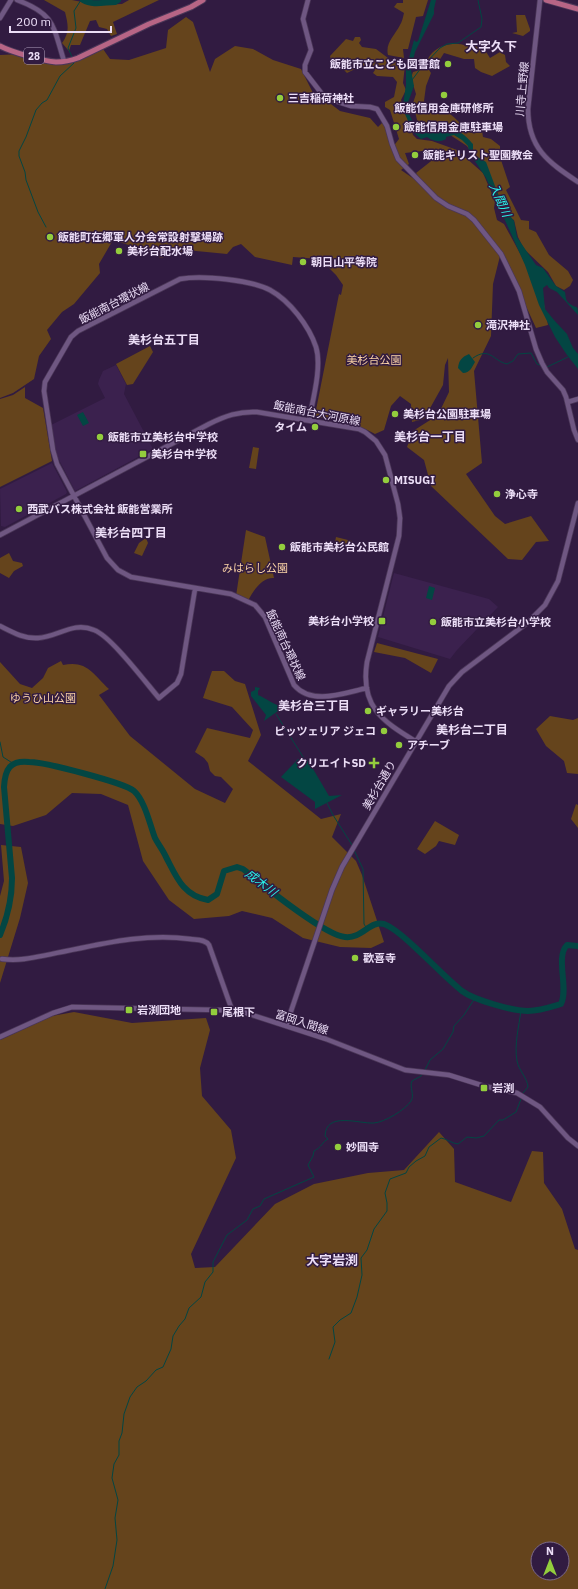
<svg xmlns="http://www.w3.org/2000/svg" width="578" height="1589" font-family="'IBM Plex Sans','Noto Sans JP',sans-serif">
  <rect width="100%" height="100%" fill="#311b41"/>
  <!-- built -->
  <path fill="#3b214e" d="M116,365L126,384L124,394L153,449L75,491L57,456L51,425L105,398L98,384L99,380L103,371Z
    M52,463L67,492L66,494L5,527L1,526L0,489Z
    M394,573L489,599L498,607L457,650L450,659L378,637Z"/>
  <!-- green -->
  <path fill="#65441c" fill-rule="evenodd" d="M44,0H72L97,5L122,4L129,0H159L113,22L117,34L111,36L107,29L99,27L96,20L90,21L80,45H71L69,51L62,43C70,32 68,24 65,12Z
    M403,0H428L423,16L416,17L408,49H403L404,58L388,55C385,43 395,35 400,25C402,22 403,17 404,13L394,7L397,3H403Z
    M516,15H525L530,29V31L523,36L512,33L517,32Z
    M186,17L193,22L210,72L215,59L235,46L253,49L273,60L301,69L315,97L323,98L340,111L370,118L378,127L382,123L386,126L392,148L399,139L390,110L385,107V102L394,97L397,82L393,77L377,76L373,73L375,70L370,66L365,68L359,67L347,73L342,68L334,70L330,56L346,39L353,41L355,37H360L361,40L359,43L362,47L376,49L392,61L405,65L403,83L406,90L401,100L413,135L417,139L432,141L457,150L483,173L495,201L494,208L497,220L504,224L535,281L541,288L548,325L536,328L501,252L493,284L491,336L474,371L482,463L466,474L495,516L505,524L531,516L549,541L536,542L522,560L508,559L431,486L424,460L407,447L413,431L438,415L449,392L448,358L445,365L443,385L424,419L412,422L411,404L400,396L391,406L384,430L375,434C356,423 338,420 316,417L315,415L339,294L341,295L343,285L336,275L320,259L293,257L292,265L255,257L241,244L233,247L227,254L186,250L161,258L138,248L113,240L99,264L100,273L74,304L62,312L47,330L51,339L39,356L34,379L13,393L0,398V55L23,54L52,64L72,63L103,49L110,59L129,60L166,48L168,30ZM422,151L435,158L416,173L421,180L417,181L401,170L409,164L405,153Z
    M470,43L475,45L479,49L485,50L490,58L500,52L505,55L506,62L510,66L492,76L481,72L475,68L474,59H464L444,53L434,69L425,64C427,61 429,56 432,53C440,45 456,41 466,46Z
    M423,69L429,70L431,73L426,86L424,101L429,108L436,113L447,112C463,122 460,131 482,131L483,137L491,139L500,146V157L510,187L506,190L521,220L529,221V229L536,232L549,255L568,271L573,280L570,286L564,290L556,286L548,272L524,249L518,237L514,220L508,217L495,187L467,146L447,133L425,126L417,120L413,103L416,94L411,78L413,72Z
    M150,346L153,352L133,384L127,385L116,364Z
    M25,387V398L43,408L52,461L0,487V399L13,395Z
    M253,447L259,448L256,469L249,468Z
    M246,530L265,537L274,578C262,577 253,591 248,601L236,596Z
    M336,537L352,541L351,547L335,542Z
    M146,538L148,543L142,556L134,553L139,543Z
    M9,553L13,561L22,563L23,566L14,571L9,578L0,573V558Z
    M377,643L438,659L431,673L405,658L374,652Z
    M61,661L63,665C87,660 93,674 109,689L99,695L130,736L195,789L225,803L233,789L221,777L215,776L210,771L208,763L204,758L195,752L207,728L250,738L253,730L232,707L203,698L212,671H224L235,681L245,684L261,735L248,761L321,819L341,814L332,837L356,861L362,875L384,942L371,948L340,947L303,938L272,918L242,911L229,916L194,919L169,900L143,861L128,805L101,794L72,793L46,815L13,826L0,824V662L20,684L32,688L43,678L48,668Z
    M550,716L573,720L578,718V774L567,773L564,761L546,746L536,729Z
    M576,804L578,805V828L571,819Z
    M435,821L459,835L455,845L439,841L436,846L425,854L417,849Z
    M1,845L21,847L28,883L20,918L0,983V896L4,881Z
    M74,1012L132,1023L206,1018L210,1030L200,1068L202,1096L231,1130L236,1158L191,1254L195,1268L215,1267L275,1204L314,1184L368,1173L404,1170L439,1132L454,1149L455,1182L511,1202L532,1151L543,1152L544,1183L562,1209L575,1249L578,1250V1589H0V1040L52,1016ZM538,1549H562V1573H538Z"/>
  <!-- water -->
  <path fill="#034643" d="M431,0H436L434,9V14L415,52L411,70L414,86L406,108L417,130L421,134C430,132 449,130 458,132C464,133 469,140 473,144V151L476,156L486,162L498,194L508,213L514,221L517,237L521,243L536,265L543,268L556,286L565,292C566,296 565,301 570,304C577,309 578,304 578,315L557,292L549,288L547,285L543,288L545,309L554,320L567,334L573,348L578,354V369L567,355L555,337L539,305L525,265L486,178L469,152L468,146L462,140L454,135L446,137V139C439,143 433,141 427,137L421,139L414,133L403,110V105L406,85V69L414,40L416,42L418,41Z
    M469,354L475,362C472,367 470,373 463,373L458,368C459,360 462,357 469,354Z
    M83,412L89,423L83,426L77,415Z
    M429,586L435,588L432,600L426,598Z
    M255,687L260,688L258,691V695C266,698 278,708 285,706L264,721L266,715L251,696V692L255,690Z
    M298,759H307L309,762L329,796L342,795L315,809V802L281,777Z"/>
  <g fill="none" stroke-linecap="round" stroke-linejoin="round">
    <!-- stream -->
    <path stroke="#034643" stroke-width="1" d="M72,57L68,48L76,28L74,11L81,0
      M412,80L421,68L440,48L447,44L458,43L481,27L482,19L478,0
      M46,227L38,212L26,180L25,172L19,156V151L26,137L36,110L42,103L47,100L60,76L74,63V62
      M473,358C490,346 493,361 507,364L513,361L518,354L531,353L537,364L542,366
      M547,367L568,357
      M276,714L305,760
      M0,742L3,757L14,764
      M327,803L333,815L352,845
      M354,850L363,869L364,924L367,929
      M521,1010C519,1027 514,1044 517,1061C519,1071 527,1077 528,1087L523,1093
      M425,1070L430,1060L443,1049L453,1032L454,1026L464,1015L475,998
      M329,1359L335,1342L333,1327L340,1320L351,1313L357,1297L362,1275L361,1258L367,1250L374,1229L387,1211V1203L385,1193L390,1179L406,1173L409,1167L416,1161L425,1156L429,1147L441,1138C447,1139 451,1143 458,1144L467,1137L476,1138L484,1136L499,1120H503L516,1112L521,1099
      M105,1589L113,1566L117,1540L115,1518L118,1500L112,1478L114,1464L119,1455V1441L122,1433L124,1414L130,1397L137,1387L146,1381L156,1370L163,1367L171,1349L173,1336L179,1326L185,1319L189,1308L201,1297L205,1282L213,1272V1262L227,1235L247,1220L253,1209L260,1206L264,1199L314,1177L308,1165L313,1156L314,1151C322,1147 322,1142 328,1139L325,1136C326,1111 359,1124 374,1123C385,1122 405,1110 411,1101C415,1095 409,1087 412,1081L421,1076L422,1074"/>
    <!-- river -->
    <path stroke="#034643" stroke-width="6" d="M83,0C93,6 105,2 115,2L118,0
      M0,935C8,916 12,898 12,878L4,787C5,769 10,760 29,762C45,762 125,783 134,791C145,801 150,825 155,838C158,844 163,850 166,857C176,876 183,896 208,900L217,894L224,871L237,867L243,869C263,885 324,935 345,937C362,939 370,920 384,924C397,929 410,943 420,952C434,965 447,979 462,991C474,1000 513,1011 528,1011C539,1011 551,1007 561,1004C569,988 555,957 567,945L578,946"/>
    <!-- secondary casing -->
    <g stroke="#4b3758" stroke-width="6">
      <path id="secondary" d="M17,0C55,14 53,26 64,61
        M308,0L303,19L311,50L305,65V72L322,94L329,99L351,106L370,107L377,109L387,126L392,144L398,159L436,198L448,206L467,214L474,220L501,254L519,291L536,349L542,363L547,372L563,390L566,397L574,430L578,440
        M540,0L528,109C528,148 548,162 578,182
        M0,18L11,0
        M568,402L578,399
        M309,420C313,399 322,367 316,347C309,326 290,301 270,290C251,280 202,275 180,279L78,331L71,337L45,382L44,391L53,450L57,464L107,558L118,570L131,577L231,594L255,605L265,617L294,685C312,706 344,693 367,688
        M0,535L209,424C225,416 239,411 257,412L359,429L365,432L376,441L385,455L398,504L400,518L399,536L367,662C360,706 382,721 415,741
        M0,626C12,632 24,639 38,638C58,637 73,621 94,630C111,636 146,683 159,698L177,683L181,674L195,589
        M2,959C9,960 17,960 24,959C78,951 134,931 190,939C196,940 205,939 209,945L232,1010
        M286,1026L332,890L342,867L449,686L462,672L527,623L545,605L558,581L578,503
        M0,1037L53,1013L72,1007L219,1010L243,1012L326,1039L405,1070L449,1075L484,1086L517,1093L540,1107L568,1138L578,1146"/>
    </g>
    <!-- primary casing -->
    <g stroke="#4b3758" stroke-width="7">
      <path id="primary" d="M546,0L578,9
        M0,46C11,52 43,61 56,62C63,62 70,61 78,58L149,24L191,7L203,0"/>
    </g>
    <!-- secondary -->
    <use href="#secondary" stroke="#6f5782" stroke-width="4.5"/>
    <!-- primary -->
    <use href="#primary" stroke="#b76585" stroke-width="5"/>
  </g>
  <!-- markers -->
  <g fill="#93cd3d" stroke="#311b41" stroke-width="1.5">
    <circle cx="448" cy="64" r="4"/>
    <circle cx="444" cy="95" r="4"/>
    <circle cx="280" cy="98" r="4"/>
    <circle cx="396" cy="127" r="4"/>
    <circle cx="415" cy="155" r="4"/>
    <circle cx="50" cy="237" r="4"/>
    <circle cx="119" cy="251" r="4"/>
    <circle cx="303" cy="262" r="4"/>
    <circle cx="478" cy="325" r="4"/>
    <circle cx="395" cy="414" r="4"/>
    <circle cx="315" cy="427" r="4"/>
    <circle cx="100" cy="437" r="4"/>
    <rect x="139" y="450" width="8" height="8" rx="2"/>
    <circle cx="386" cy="480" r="4"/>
    <circle cx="497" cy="494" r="4"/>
    <circle cx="19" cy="509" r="4"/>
    <circle cx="282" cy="547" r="4"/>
    <rect x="378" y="617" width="8" height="8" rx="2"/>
    <circle cx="433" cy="622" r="4"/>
    <circle cx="368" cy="711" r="4"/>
    <circle cx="384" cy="731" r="4"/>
    <circle cx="399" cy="745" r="4"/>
    <path d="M372 757h4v4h4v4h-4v4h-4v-4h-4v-4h4z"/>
    <circle cx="355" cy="958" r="4"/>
    <rect x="125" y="1006" width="8" height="8" rx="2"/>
    <rect x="210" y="1008" width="8" height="8" rx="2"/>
    <rect x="480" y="1084" width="8" height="8" rx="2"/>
    <circle cx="338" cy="1147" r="4"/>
  </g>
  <g text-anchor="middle" stroke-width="3" stroke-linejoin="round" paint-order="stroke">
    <!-- shield labels -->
    <rect fill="#311b41" stroke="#b3a3c0" stroke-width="1" x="24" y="48" width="20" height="16" rx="3"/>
    <g font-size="10" font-weight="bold" fill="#ebddf6">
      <text x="34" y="60">28</text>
    </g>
    <!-- poi labels -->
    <g font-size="11" font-weight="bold" fill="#ebddf6" stroke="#311b41" text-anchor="start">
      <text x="440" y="68" text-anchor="end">飯能市立こども図書館</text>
      <text x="288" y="102">三吉稲荷神社</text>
      <text x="444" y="112" text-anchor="middle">飯能信用金庫研修所</text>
      <text x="404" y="131">飯能信用金庫駐車場</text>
      <text x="423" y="159">飯能キリスト聖園教会</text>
      <text x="58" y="241">飯能町在郷軍人分会常設射撃場跡</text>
      <text x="127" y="255">美杉台配水場</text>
      <text x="311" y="266">朝日山平等院</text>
      <text x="486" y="329">滝沢神社</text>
      <text x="403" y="418">美杉台公園駐車場</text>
      <text x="307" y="431" text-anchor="end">タイム</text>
      <text x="108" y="441">飯能市立美杉台中学校</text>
      <text x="151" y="458">美杉台中学校</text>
      <text x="394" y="484">MISUGI</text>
      <text x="505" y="498">浄心寺</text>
      <text x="27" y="513">西武バス株式会社 飯能営業所</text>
      <text x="290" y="551">飯能市美杉台公民館</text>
      <text x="374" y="625" text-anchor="end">美杉台小学校</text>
      <text x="441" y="626">飯能市立美杉台小学校</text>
      <text x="376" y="715">ギャラリー美杉台</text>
      <text x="376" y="735" text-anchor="end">ピッツェリア ジェコ</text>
      <text x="407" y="749">アチーブ</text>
      <text x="366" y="767" text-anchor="end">クリエイトSD</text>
      <text x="363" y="962">歡喜寺</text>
      <text x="137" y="1014">岩渕団地</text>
      <text x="222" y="1016">尾根下</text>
      <text x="492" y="1092">岩渕</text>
      <text x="346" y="1151">妙圓寺</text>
    </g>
    <!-- street labels -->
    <g font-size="11" fill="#ebddf6" stroke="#311b41">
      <text transform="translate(522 89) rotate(-85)" y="4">川寺上野線</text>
      <text transform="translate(114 303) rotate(-27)" y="4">飯能南台環状線</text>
      <text transform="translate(317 413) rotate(11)" y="4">飯能南台大河原線</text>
      <text transform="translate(286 645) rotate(65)" y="4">飯能南台環状線</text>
      <text transform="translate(379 785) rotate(-60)" y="4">美杉台通り</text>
      <text transform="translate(302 1022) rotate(18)" y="4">富岡入間線</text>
    </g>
    <!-- park labels -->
    <g font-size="11" fill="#fad2a6" stroke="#311b41">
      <text x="374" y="364">美杉台公園</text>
      <text x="255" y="572">みはらし公園</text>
      <text x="43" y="702">ゆうひ山公園</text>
    </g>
    <!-- water labels -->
    <g font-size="12" font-style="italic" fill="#28f2e8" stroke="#311b41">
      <text transform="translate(500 200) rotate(66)" y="4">入間川</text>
      <text transform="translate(261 883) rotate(37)" y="4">成木川</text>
    </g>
    <!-- neighbourhood labels -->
    <g font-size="12" font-weight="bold" fill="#ebddf6" stroke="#311b41">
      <text x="164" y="344">美杉台五丁目</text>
      <text x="430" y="441">美杉台一丁目</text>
      <text x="131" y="537">美杉台四丁目</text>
      <text x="314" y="710">美杉台三丁目</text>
      <text x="472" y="734">美杉台二丁目</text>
    </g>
    <!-- quarter labels -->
    <g font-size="13" font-weight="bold" fill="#ebddf6" stroke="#311b41">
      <text x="491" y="51">大字久下</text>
      <text x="332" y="1265">大字岩渕</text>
    </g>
  </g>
  <!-- north arrow -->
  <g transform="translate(550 1561)"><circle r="19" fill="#311b41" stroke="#7b6989"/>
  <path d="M0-3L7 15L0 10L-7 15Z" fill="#93cd3d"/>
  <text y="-6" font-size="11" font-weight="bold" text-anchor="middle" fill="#ebddf6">N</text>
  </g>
  <!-- scale -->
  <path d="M10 26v6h101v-6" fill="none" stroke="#ebddf6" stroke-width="2"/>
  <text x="16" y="26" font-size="12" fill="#ebddf6" stroke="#311b41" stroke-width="3" paint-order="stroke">200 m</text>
</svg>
